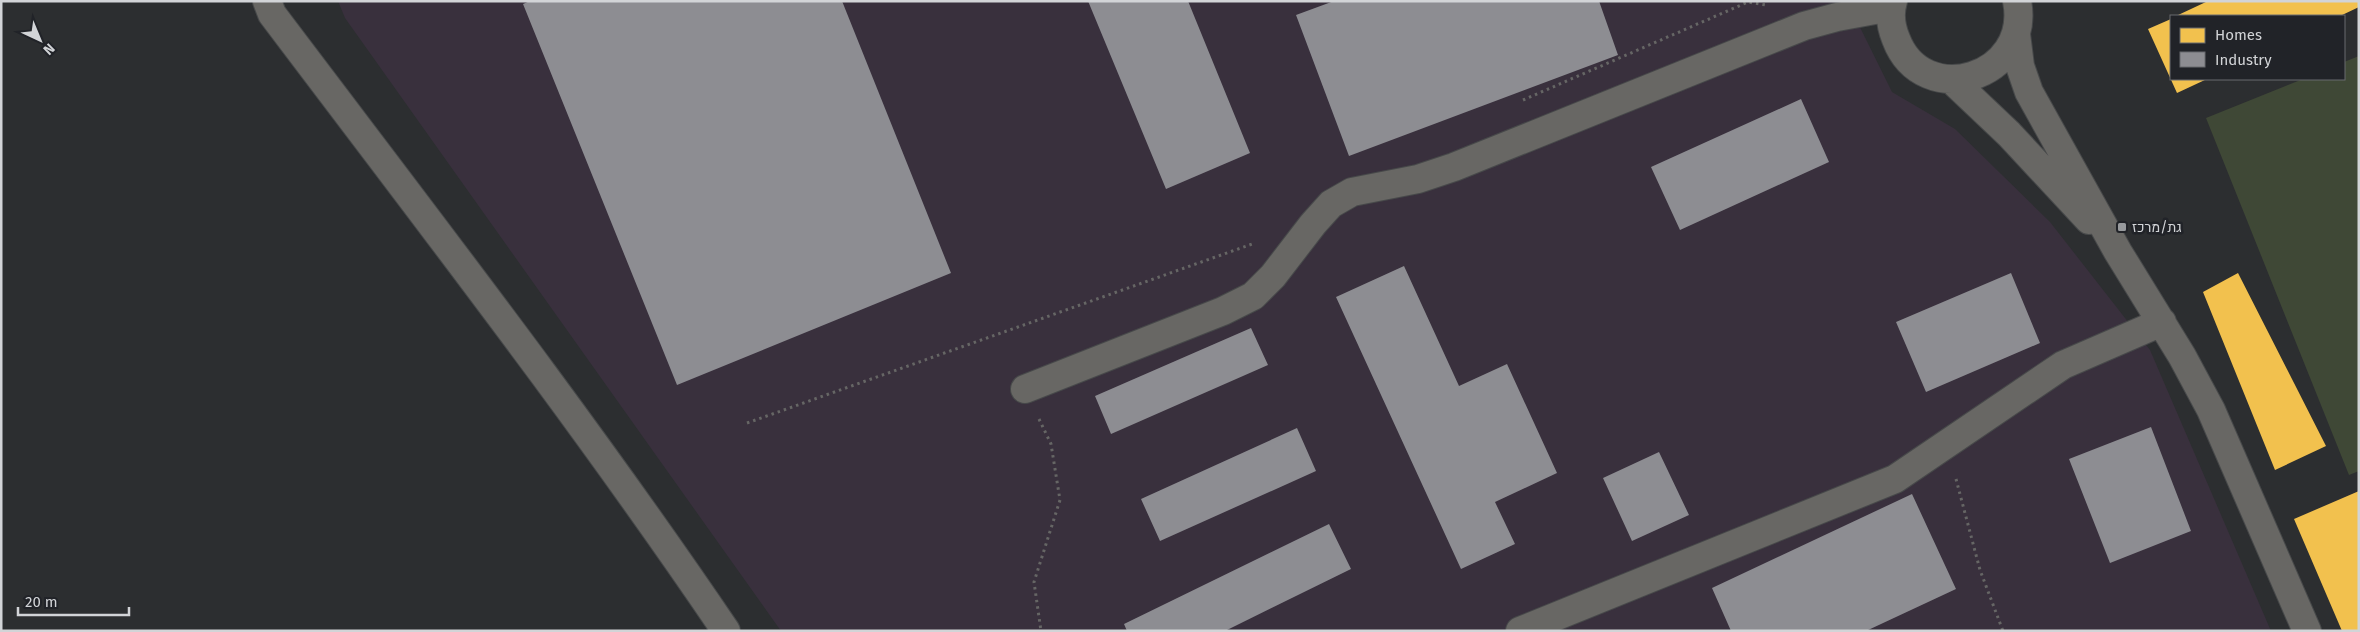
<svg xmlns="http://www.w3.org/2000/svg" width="2360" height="632" font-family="'Fira Sans',Heebo,sans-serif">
  <rect width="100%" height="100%" fill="#2c2e30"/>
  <!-- industrial -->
  <path fill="#39303d" d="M338,1H1847L1892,92L1955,129L2050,222L2150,350L2271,631H781L345,18Z"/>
  <!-- green -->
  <path fill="#3f4836" d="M2359,56V471L2349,475L2206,118L2303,79H2344V62Z"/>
  <!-- homes -->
  <path fill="#f2c14e" d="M2208,1H2359V7L2340,16H2176Z
    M2171,19V79H2207L2177,93L2148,29Z
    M2238,273L2326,446L2275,470L2203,292Z
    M2359,491V631H2342L2294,519Z"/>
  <!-- industry -->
  <path fill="#8d8d92" d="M530,1H842L951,273L677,385L523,4Z
    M1088,1H1188L1250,153L1166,189Z
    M1334,1H1599L1618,55L1349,156L1296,15Z
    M1801,99L1829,162L1680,230L1651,167Z
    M1404,266L1459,386L1507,364L1557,473L1495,502L1515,544L1461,569L1336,297Z
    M2011,273L2040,343L1926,392L1896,322Z
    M1251,328L1268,365L1111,434L1095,396Z
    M2151,427L2191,531L2110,563L2069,459Z
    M1297,428L1316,471L1160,541L1141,499Z
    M1659,452L1689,515L1632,541L1603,478Z
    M1912,494L1956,589L1866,631H1731L1712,588Z
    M1329,524L1351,569L1225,631H1127L1124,624Z"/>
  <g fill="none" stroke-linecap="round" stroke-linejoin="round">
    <!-- minor casing -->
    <g stroke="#47494a" stroke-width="30">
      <path id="minor" d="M267,1L272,14C426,218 583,420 726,631
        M1893,1C1889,14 1891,27 1896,39C1923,111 2032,78 2017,1
        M2016,34L2020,66L2029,92L2118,252L2182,356L2211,410L2307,631
        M1952,80L2009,134L2089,220
        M1025,389L1223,311L1253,296L1273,276L1313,224L1331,204L1352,192L1418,179L1454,167L1804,26L1837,17L1891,7
        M1520,631L1895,479L2063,365L2162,322"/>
    </g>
    <!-- path -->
    <path stroke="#666665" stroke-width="3" stroke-dasharray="2.5 4" stroke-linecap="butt" d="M1523,100L1748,2L1766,5
      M1039,419L1051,444L1060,500L1034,582L1041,631
      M747,423L1255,243
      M1956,479L1980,570L2003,631"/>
    <!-- minor -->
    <use href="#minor" stroke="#686764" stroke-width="28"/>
  </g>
  <!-- markers -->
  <rect fill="#989a9d" stroke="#212328" stroke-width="2" x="2117" y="222" width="10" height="10" rx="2.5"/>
  <g text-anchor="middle" stroke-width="5" stroke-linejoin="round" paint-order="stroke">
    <!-- poi labels -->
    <g font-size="14" fill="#d2d4d7" stroke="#212328" text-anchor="start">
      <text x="2132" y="232">גת/מרכז</text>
    </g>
  </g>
  <!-- border -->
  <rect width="2360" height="632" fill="none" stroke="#d2d4d7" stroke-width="5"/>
  <!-- legend -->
  <rect x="2170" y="15" width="175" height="65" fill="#212328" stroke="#686a6e"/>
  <rect x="2180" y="28" width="25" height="15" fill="#f2c14e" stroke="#686a6e"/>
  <text x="2215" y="40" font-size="15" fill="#d2d4d7">Homes</text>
  <rect x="2180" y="52" width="25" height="15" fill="#8d8d92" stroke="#686a6e"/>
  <text x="2215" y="65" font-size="15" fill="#d2d4d7">Industry</text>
  <!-- north arrow -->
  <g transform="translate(40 40) rotate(136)" stroke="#212328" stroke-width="4" paint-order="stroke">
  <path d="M0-4L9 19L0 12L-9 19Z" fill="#d2d4d7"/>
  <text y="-8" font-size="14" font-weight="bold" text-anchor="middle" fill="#d2d4d7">N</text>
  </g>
  <!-- scale -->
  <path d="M18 607v8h111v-8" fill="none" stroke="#d2d4d7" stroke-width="2.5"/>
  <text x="25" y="607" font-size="15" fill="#d2d4d7" stroke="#212328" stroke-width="4" paint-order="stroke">20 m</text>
</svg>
